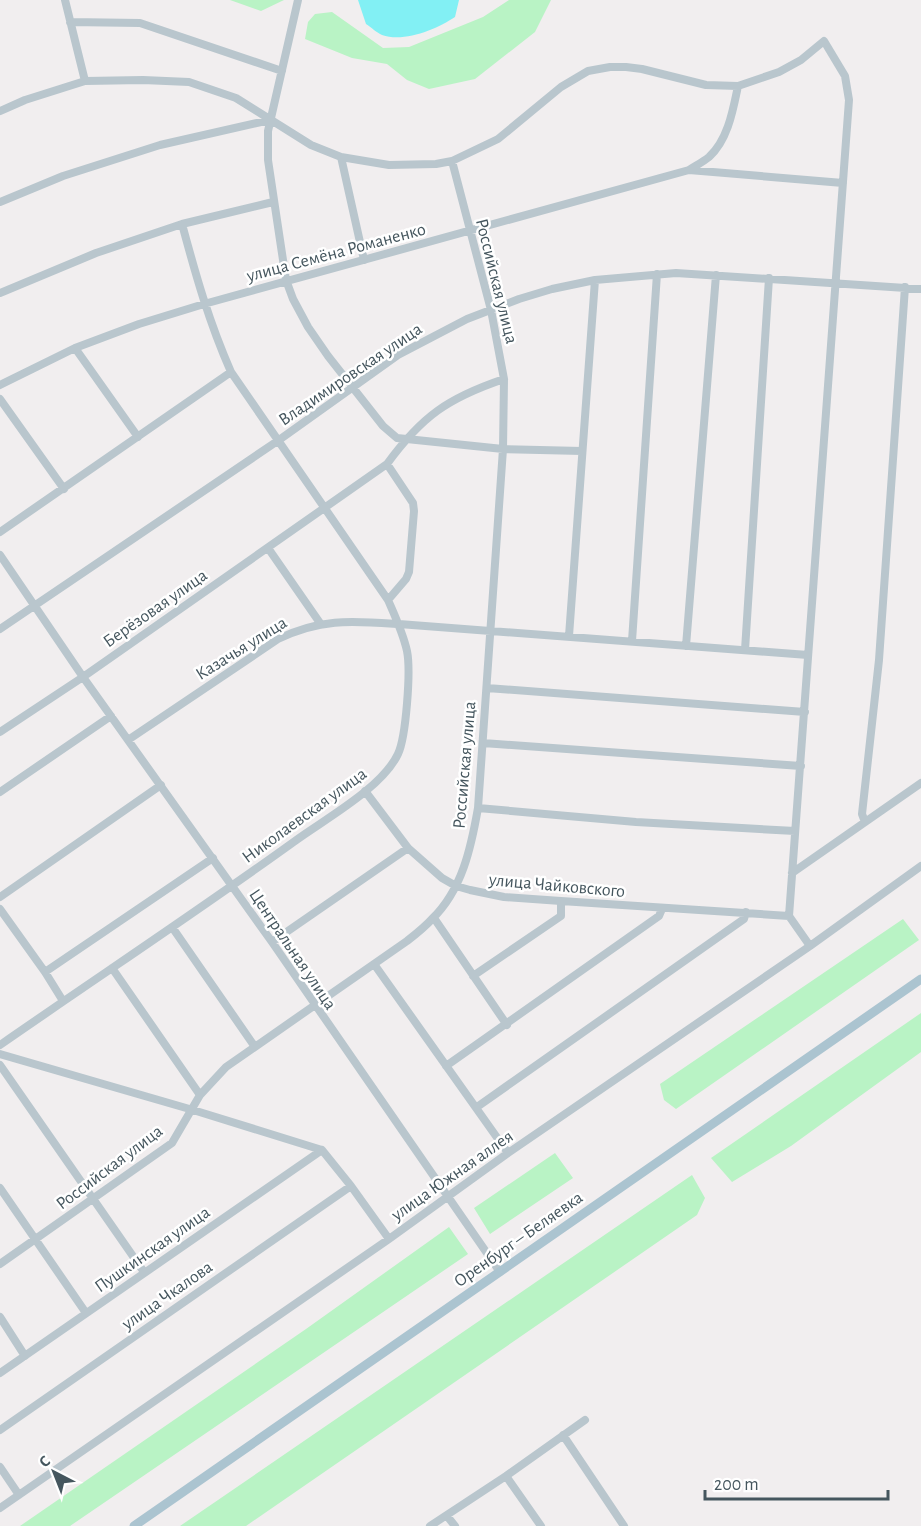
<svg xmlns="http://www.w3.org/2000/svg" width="921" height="1526" font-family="'Alegreya Sans',sans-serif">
  <rect width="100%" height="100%" fill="#f1eeef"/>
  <!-- green -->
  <path fill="#b9f3c5" d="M230,0H284L261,11Z
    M509,0H551L535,32L475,79L429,89L407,80L387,64L352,58L305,39L308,22L315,14L332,12L383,48L409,47L483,17Z
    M903,919L919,940L676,1109L664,1100L660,1084Z
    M921,1013V1052L791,1146L732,1182L711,1158Z
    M555,1153L573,1178L490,1234L474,1208Z
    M692,1175L705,1198L697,1215L246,1526H180Z
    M449,1227L468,1254L70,1526H20L306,1329Z"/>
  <!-- water -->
  <path fill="#82f0f4" d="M358,0H459L455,17C437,29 404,43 382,35C377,33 371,27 366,24Z"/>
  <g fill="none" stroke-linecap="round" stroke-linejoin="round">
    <!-- minor -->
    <path stroke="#b9c6cd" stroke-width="8" d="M65,0L85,81
      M298,0L268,131V160L286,280L293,299L308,327L328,356L383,426L397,438L503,449L582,451
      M70,22L140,23L282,71
      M0,111L25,100L85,81L143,80L189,82L236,98L311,145L341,157L389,165L436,164L452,161L498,139L561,87L588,71L610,67H626L642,69L706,85L738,86L779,72L801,60L824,41L845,76L849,100L789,916L810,946
      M341,157L364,260
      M689,170L843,183
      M0,202L63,176L160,145L270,120
      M0,293L96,253L182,224L273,202
      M75,348L138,437
      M0,385L75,348L139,324L204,304L689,170C695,166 703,162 709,157C728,140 733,110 738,86
      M0,399L64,489
      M387,464L413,503L414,511L409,572L406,579L388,600
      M0,532L231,372
      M268,548L320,623
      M0,555L83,677L272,942L500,1272
      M0,629L279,440L398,355L467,319L519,299L552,289L595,280L676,273L921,289
      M569,636L595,280
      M632,641L657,274
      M686,646L716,275
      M745,650L769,278
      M487,688L805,712
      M0,732L83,677L387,464C422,416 448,398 504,379
      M128,740L278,639C321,618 352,621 399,624L808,655
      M483,743L801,766
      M365,791L408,848L442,878L456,886L470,890L504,897L561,901L789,916
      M0,792L111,716
      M478,808L636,822L795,831
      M865,822L862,814L879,660L905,287
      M792,873L921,783
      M0,897L161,785
      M0,909L45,972L63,1001
      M434,918L507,1025
      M172,927L255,1047
      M272,942L408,848
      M374,964L508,1153
      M112,968L200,1095
      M45,972L213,858
      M473,976L561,916V901
      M0,1045C98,977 198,911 295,841C325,819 382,788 398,754C406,737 411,671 407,651C403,633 395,616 388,600L231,372C209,322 196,276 182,224
      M0,1054L193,1110L322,1150L351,1186L389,1239
      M0,1065L144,1272
      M446,1066L659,916L662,909
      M477,1107L744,919L746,912
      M0,1188L86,1313
      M0,1264L172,1143L200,1095L226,1067L407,941C416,934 425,927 432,919C462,890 471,848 478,808L503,449L504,379L491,310L452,161
      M0,1317L25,1356
      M0,1373L322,1150
      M0,1430L351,1186
      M563,1435L624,1526
      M0,1467L19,1495
      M506,1476L541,1526
      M0,1508L389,1239L508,1153L810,946L921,866
      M447,1516L455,1526
      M430,1526L506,1476L585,1420"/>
    <!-- major -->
    <path stroke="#abc4d0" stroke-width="9" d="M134,1526L921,979"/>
  </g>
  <g text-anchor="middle" stroke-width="5" stroke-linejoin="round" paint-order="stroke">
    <!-- street labels -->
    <g font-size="18" fill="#45565e" stroke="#fff">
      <text transform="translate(336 252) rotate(-15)" y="6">улица Семёна Романенко</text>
      <text transform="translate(497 281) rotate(76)" y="6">Российская улица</text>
      <text transform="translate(350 374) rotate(-34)" y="6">Владимировская улица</text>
      <text transform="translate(155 608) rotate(-35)" y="6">Берёзовая улица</text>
      <text transform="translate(241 648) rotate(-32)" y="6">Казачья улица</text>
      <text transform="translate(464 765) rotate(-85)" y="6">Российская улица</text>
      <text transform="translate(304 815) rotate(-36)" y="6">Николаевская улица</text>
      <text transform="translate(557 885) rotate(5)" y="6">улица Чайковского</text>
      <text transform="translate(293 949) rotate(56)" y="6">Центральная улица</text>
      <text transform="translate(109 1167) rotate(-37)" y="6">Российская улица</text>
      <text transform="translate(452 1175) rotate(-35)" y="6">улица Южная аллея</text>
      <text transform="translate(518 1239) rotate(-35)" y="6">Оренбург – Беляевка</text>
      <text transform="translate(152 1249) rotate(-35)" y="6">Пушкинская улица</text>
      <text transform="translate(167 1295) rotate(-35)" y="6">улица Чкалова</text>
    </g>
  </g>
  <!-- north arrow -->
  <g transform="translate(54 1472) rotate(318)" stroke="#ffffff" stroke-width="4.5" paint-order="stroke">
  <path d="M0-4.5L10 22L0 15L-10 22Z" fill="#45565e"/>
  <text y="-9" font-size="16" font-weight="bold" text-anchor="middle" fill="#45565e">С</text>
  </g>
  <!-- scale -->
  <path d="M705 1490v9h183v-9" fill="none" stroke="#45565e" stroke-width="3"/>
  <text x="714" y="1490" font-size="18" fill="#45565e" stroke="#ffffff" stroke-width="4.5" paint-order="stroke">200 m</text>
</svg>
